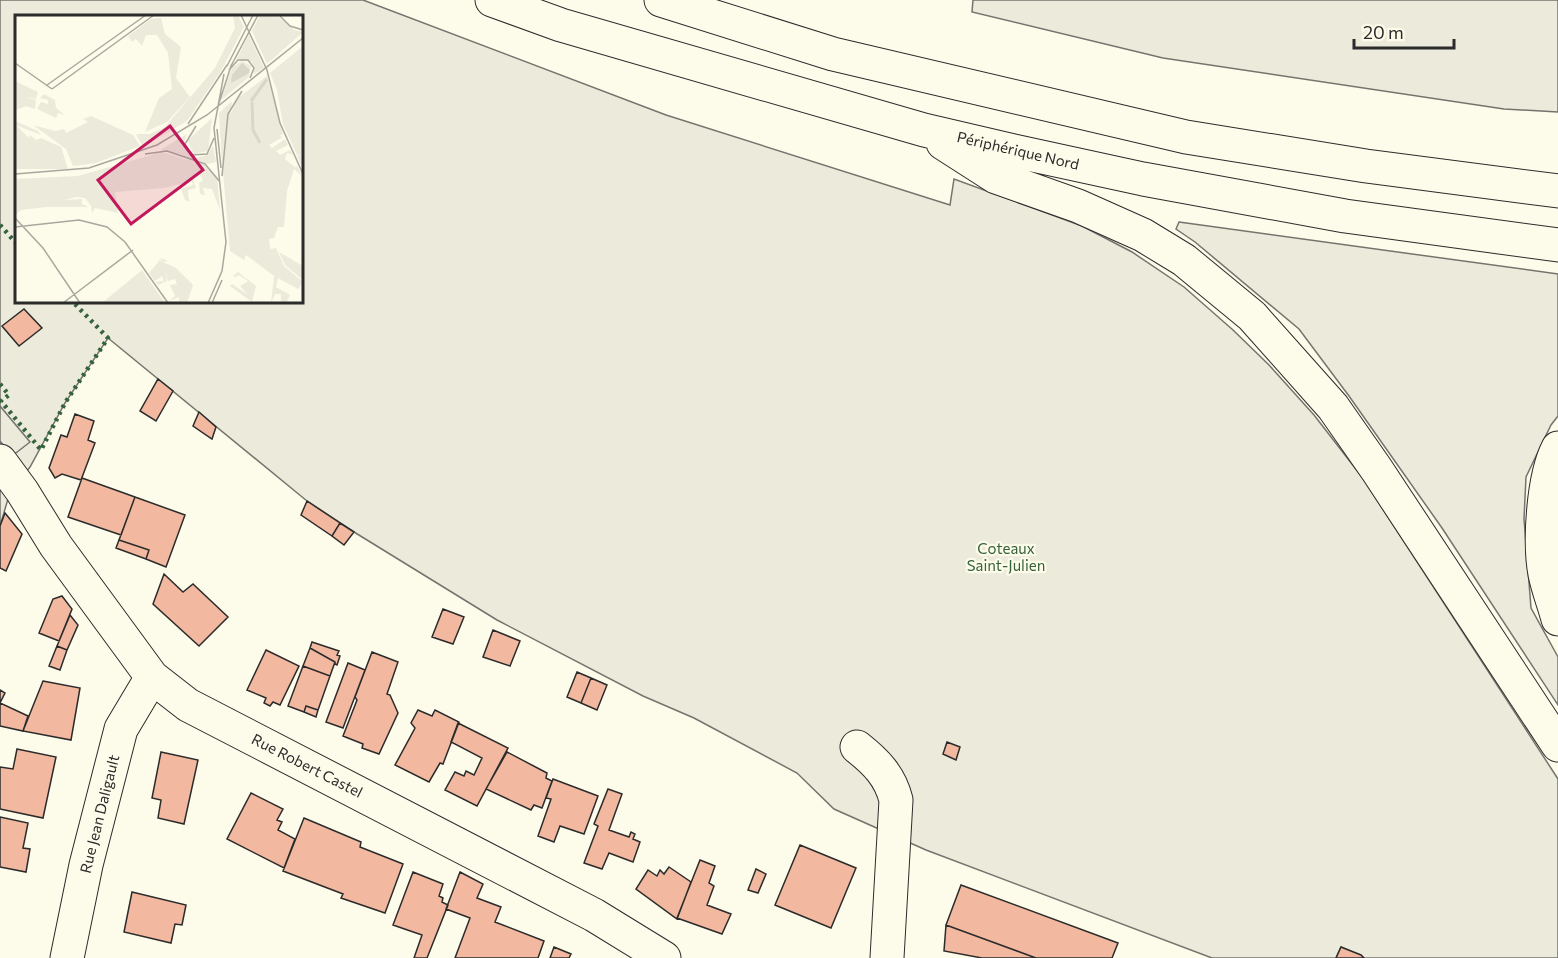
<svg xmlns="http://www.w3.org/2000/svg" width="1558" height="958" font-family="Commissioner,sans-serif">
  <rect width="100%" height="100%" fill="#fdfbea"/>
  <!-- green -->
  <path fill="#ecebdb" stroke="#74746e" stroke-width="1.5" fill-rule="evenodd" d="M0,0H363L666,115L950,205L954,179L1082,226L1132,252L1184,287L1233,330L1269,365L1314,415L1362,477L1558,779V958H1364L1341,947L1336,958H1212L926,850L834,809L797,773L694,718L643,696L497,620L354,532L307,501L108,338L65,403L30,467L10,492L0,526ZM16,16H302V302H16Z
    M973,0H1558V112L1504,109L1163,58L972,12Z
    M1179,222L1558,274V416L1551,425L1526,477L1524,519L1531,608L1558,657V705L1442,528L1349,396L1299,329L1195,242L1176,229Z"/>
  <!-- parking -->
  <path fill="#eceadb" stroke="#74746e" stroke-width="1.5" d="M0,406L30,442L12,456L0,441Z"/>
  <!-- building -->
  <path fill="#f2b8a0" stroke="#2b2b2b" stroke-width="1.5" d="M24,309L42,328L19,346L2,326Z
    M158,379L173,391L156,421L140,411Z
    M199,412L216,427L212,439L193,426Z
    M75,414L94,421L88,440L95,443L81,480L62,474L55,478L49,468L61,435L67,437Z
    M82,478L135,497L121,535L68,517Z
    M135,497L185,515L166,567L146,559L149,550L119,540Z
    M307,501L340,523L332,536L301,515Z
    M5,513L22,534L6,571L0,568V526Z
    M340,523L354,532L344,545L332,536Z
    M119,540L149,550L146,559L116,548Z
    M164,574L183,592L193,584L228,617L199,646L153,604Z
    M62,596L72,609L59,641L39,633L53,599Z
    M443,609L464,617L453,644L432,637Z
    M70,615L78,625L67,650L57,646Z
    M493,630L520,641L510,666L483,657Z
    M312,642L339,651L337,655L340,656L337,665L335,664V662L310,648Z
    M57,646L67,650L60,670L49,666Z
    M310,648L335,662L330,676L303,666Z
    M266,650L299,666L280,705L273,702L270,706L264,703L266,698L247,690Z
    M372,652L398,662L387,694L390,695L398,713L379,754L362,748L363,744L343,736L357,700L355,697Z
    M348,663L365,670L343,728L326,722Z
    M303,666L330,676L318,710L306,706L304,712L288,706Z
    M577,672L591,678L581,703L567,697Z
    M591,678L607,685L597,710L581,703Z
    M43,681L80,688L71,740L23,731Z
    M0,690L5,693L0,703L28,716L23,731L0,726Z
    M306,706L318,710L316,717L304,712Z
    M418,710L432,716L435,710L459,722L443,764L440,763L429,782L395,765L415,728L411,723Z
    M458,723L508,748L477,806L445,790L455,772L464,776L466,771L474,775L482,758L451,742Z
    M947,742L960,747L956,760L943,754Z
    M17,749L56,757L43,818L0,809V767L13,769Z
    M161,752L198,760L184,824L158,818L161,800L152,798Z
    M507,752L547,773L546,778L552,781L542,808L534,805L531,810L486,789Z
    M553,779L598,796L584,834L560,826L554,842L538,836L551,799L546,798Z
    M608,789L622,794L609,830L629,837L631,832L635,834L633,839L640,842L633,862L609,853L602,869L584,863L598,826L594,824Z
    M251,793L283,809L277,820L282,822L278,830L295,839L284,868L227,839Z
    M0,817L28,823L23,848L30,849L26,872L0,867Z
    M304,818L361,842L360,847L403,864L385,913L341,898L343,894L283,871Z
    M800,845L856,868L831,928L775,905Z
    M700,860L715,866L709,883L714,886L707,905L731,914L722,934L677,918Z
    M669,867L691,882L677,919L636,889L648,870L657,876L660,870L664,874Z
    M756,869L766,874L758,893L748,890Z
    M413,872L443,884L439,896L443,898L442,902L448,905L427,958H414L422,935L393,925Z
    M460,872L483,884L477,898L501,907L495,922L544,941L538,958H455L470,918L446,909Z
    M961,885L1118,943L1112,958H1036L946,925Z
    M132,892L186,905L182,925L175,924L171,943L124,932Z
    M946,925L1036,958H982L944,951Z
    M554,947L571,954L569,958H550Z
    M1341,947L1361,955L1364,958H1336Z"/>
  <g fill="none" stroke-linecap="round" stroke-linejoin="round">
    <!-- minor casing -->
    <g stroke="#2b2b2b" stroke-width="35">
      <path id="minor" d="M0,461L22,491L56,546L152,677L188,705L594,915L664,958
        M857,747C876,762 890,776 896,800L887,958
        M67,958L86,865L121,729L152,677"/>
    </g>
    <!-- highway casing -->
    <g stroke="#2b2b2b" stroke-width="35">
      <path id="highway" d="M492,0L561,25L924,130L1014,151L1143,179L1345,216L1558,245
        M661,0L833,54L1186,137L1366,166L1558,191
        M943,143L996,177L1078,206L1143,235L1184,260L1252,316L1333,407L1377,470L1558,745
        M1558,448C1543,477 1539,542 1545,574C1548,589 1554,604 1558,619"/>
    </g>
    <!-- minor -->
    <use href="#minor" stroke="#fdfbea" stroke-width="33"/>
    <!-- highway -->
    <use href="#highway" stroke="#fdfbea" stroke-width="33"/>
    <!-- hedge -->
    <path stroke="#34623c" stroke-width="4.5" stroke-dasharray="3 4.5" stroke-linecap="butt" d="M0,225L16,243
      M0,384L9,395L1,401L41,450L65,403L108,338L73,302"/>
  </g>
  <g text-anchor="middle" stroke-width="4.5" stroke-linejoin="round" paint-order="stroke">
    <!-- street labels -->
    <g font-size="15" fill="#2b2b2b" stroke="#fdfbea">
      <text transform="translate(1018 151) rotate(13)" y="5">Périphérique Nord</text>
      <text transform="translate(307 766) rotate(27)" y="5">Rue Robert Castel</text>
      <text transform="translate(100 814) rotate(-76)" y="5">Rue Jean Daligault</text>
    </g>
    <!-- park labels -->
    <g font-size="15" fill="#34623c" stroke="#fdfbea">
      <text x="1006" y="554">Coteaux<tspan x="1006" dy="17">Saint-Julien</tspan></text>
    </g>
  </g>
  <!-- overview -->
  <g transform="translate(15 15)">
    <rect width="288" height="288" fill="#fdfbea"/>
    <path d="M218,0H223L229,12L206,56L172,106L128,132L121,119H135L150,112L200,53L220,13ZM245,0H261L279,15L288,17L252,49L237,16ZM146,3L150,19L166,32L161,63L175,82L152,107L130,117L144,83L157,74L153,38L142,20H131L127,31L121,24L117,27L113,21L136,4ZM234,20L249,53L239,59L237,47L221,45ZM288,31V149L286,150L282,141L287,140H282L268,109L262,75L255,58ZM227,46L236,51L234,62L205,86L217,53ZM252,61L268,119L264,121L268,122L254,130L257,133L270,124L273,130L261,136L265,140L275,135L278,140L272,138L270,144L281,153L282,150L287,161L279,154L272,176L269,212H263L259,223L254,224L255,234L261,233L269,251L288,267L283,274L263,263L261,272L275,280L271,288H266V279H260L256,288L259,261L231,240L229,245L215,236L208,158L213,104L223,83ZM0,66L23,77L21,84L11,82L21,85L20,94L11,91L1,95ZM29,79L40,85L41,93L50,100L43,98L41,103L22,94L26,87L33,89V85L25,83ZM216,87L217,88L207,149L204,98ZM76,101L118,120L125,131L81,148L58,151L51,134L18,110L40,116L49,114L51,118L73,107L68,104ZM197,103L193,136L179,139L172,126ZM0,106L23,116L26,120L1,110L14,123L15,120L21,125L26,123L46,132L53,154H0ZM172,119L169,128L181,143L192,140L198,131L201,147L193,149L145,135ZM147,137L190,150L202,162L205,195L197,174L188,173L190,180L185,179L184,168L188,165L185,160L177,162L181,173L173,175L174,187L170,185L166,174L178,170L177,166L149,173L100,177L103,198L80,193L77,198L76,191L70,183L61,182L49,185L67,184V189L74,192H31L6,195L0,200V164L63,161ZM264,237L288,251V265L270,250ZM145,243L153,246L148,247L161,253L178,270L172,288H164V282L154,286L160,281L155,270L162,269L160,264L153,266L149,254L152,266L143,270L141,267L149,266L147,261L140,266L134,258L145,245L148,248ZM127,255L150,288H87ZM223,257L241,271L237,287L215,271L217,269L233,280L225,271L233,266L224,260L221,262L218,261Z" fill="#ecebdb"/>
    <path d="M227,48L235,55L233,59L216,68L217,60Z" fill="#d8d7c9"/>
    <path fill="none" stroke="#d8d7c9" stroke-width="3" d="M236,86L252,64M237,87L238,115L245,128"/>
    <path fill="none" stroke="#a9a89e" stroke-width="1.5" d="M226,0L252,55L265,108L288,159M264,0L275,11L288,15M0,48L37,74M212,51L238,0M214,55L223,45H233L239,53L235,63M32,70L131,0M37,74L139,0M203,91L216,51L243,0M173,109L212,50M181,111L170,129L176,140L192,139L199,123M202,114L206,153M130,139L152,136L190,149L205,167M0,159L74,153L142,130L192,100L288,23M207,161L213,99L227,76M0,203L28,233L65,288M0,212L64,205L92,212L110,227L153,288M48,288L118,235M193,288L207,256L211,227L199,113L209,59M197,288L207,265"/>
    <path fill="#c2185b" fill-opacity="0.15" stroke="#c2185b" stroke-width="3" d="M155,111L188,155L116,209L83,165Z"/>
    <rect width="288" height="288" fill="none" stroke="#2b2b2b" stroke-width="3"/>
  </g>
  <!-- scale -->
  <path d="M1354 39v9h100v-9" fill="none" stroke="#2b2b2b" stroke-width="3"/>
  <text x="1363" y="39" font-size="18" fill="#2b2b2b" stroke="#fdfbea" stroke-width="4.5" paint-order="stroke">20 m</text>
</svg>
